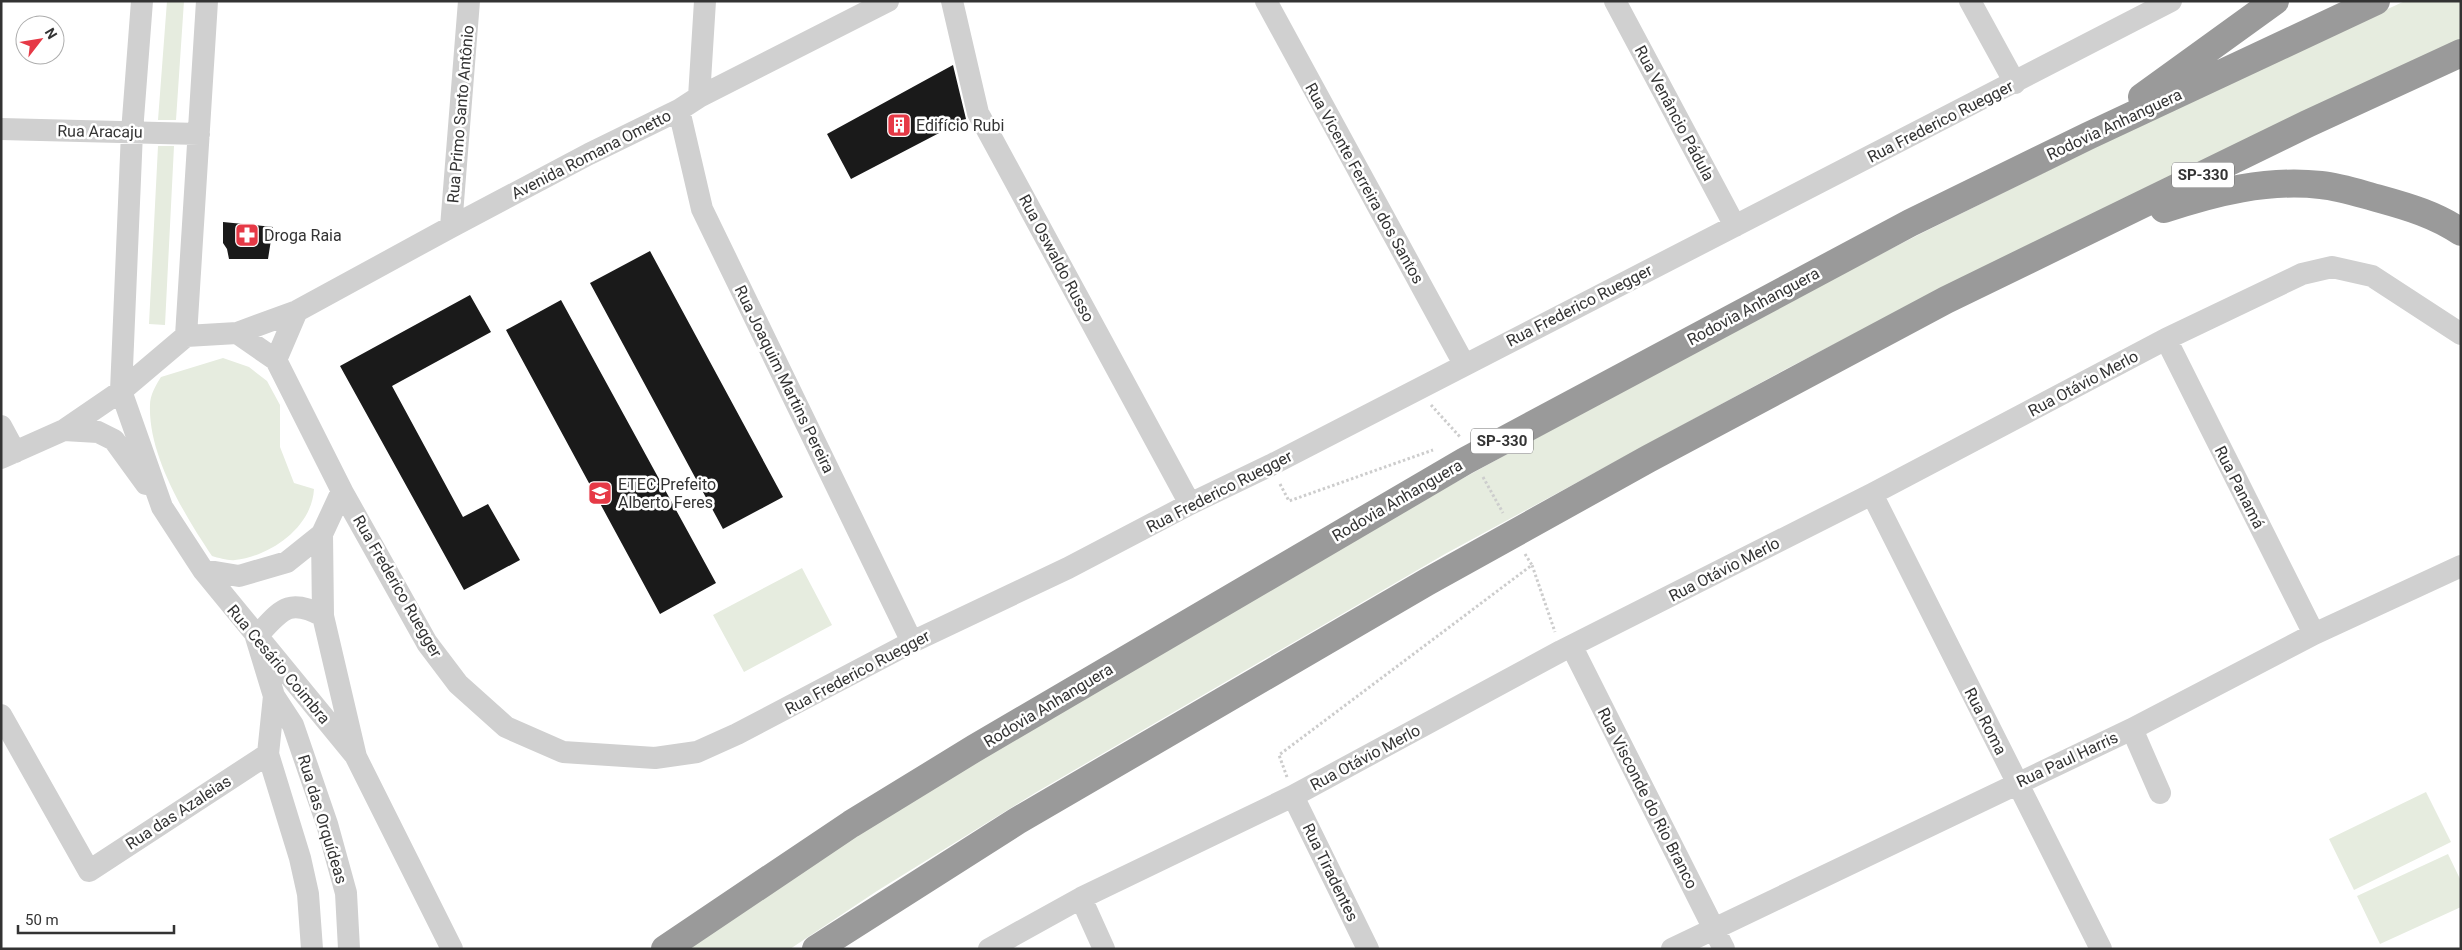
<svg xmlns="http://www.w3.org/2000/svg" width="2462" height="950" font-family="Roboto,sans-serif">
  <rect width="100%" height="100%" fill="#fff"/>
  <!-- green -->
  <path fill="#e6ecdf" d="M167,1H184L176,120H158Z
    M2405,1H2461V40L1965,277L1786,369L1445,554L1035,793L877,891L790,949H688L847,840L1002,746L1420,502L1748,322L1924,232L2205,93Z
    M158,146H174L165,325L149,324Z
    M223,358L249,367L267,381L280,405V447L294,483L314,489C312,527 271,556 235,560C229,561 219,558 212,556C185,516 148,455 150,405C150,395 156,385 161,377Z
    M802,568L832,625L744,672L713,615Z
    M2426,792L2451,842L2354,890L2329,839Z
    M2448,854L2461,881V907L2380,944L2357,896Z"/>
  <!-- building -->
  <path fill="#1a1a1a" d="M953,65L966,119L851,179L827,134Z
    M223,222L273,227L268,259H229L227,249L223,243Z
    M650,251L783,497L723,529L590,283Z
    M470,295L491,332L392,386L463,517L488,504L520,560L464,590L340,366Z
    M561,300L716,583L660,614L506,330Z"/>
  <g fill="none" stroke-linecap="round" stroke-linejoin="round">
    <!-- path -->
    <path stroke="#cdcdcd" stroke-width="3" stroke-dasharray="2.5 2.5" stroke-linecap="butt" d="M1431,405L1461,438
      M1483,477L1503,513
      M1280,484L1289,501L1433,450
      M1525,554L1532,565
      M1287,777L1279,755L1532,565L1555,632"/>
    <!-- minor -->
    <path stroke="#d0d0d0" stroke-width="22" d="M142,1L132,132L121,391L162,507L203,570L354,754
      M952,1L978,113L1190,504
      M1266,1L1464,364
      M1615,1L1735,226
      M1970,1L2015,83
      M699,97L705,1
      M679,110L702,209L912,642
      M1,129L199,134
      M451,227L469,1
      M237,333L297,311L451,227L589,154L679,110L699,97L888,1
      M186,336L207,1
      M2166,339L2314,634
      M276,360L297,311
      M1,426L15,452
      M64,430L98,432L114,440L146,484
      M1,458L64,430L121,391L186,336L237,333L276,360L342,491L322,534L323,616L356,757L452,949
      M342,491L427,643L458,684L506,727L563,752L655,758L697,752L737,734L912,642L1068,568L1190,504L1271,465L2171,1
      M1872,494L2101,949
      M203,570L239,576L287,562L322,534
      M323,616C287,597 281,611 256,637L274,696L293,725L327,824L346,893L349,949
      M1572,647L1724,949
      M274,696L268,754L300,858L308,894L312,949
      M1,715L89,871L268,754
      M2132,729L2160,793
      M1293,796L1368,949
      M1081,898L1104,949
      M989,949L1081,898L1293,796L1561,651L1872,494L2166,339L2302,274L2332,267L2372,276L2461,334
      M1672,949L2132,729L2314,634L2461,566"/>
    <!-- highway -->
    <path stroke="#9a9a9a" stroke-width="28" d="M2142,97L2275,1
      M2164,209C2215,192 2267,179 2321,185C2341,187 2361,194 2380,199C2409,207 2436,215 2461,232
      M665,949L851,824L975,748L1465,461L1910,223L2088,136L2376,1
      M816,949L1017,821L1427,582L1648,459L1946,300L2307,124L2461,53"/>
  </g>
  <!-- icons -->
  <defs>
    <g id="building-square" transform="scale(1.25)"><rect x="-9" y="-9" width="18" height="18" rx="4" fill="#e63946" stroke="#fff"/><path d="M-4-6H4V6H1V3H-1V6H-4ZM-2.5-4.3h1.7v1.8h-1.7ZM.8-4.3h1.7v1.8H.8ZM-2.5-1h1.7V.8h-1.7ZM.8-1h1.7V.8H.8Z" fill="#fff"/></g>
    <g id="pharmacy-square" transform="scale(1.25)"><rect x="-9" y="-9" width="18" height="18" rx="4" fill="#e63946" stroke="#fff"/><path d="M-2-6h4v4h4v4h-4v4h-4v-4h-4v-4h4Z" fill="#fff"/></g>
    <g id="university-square" transform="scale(1.25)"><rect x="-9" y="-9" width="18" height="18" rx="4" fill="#e63946" stroke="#fff"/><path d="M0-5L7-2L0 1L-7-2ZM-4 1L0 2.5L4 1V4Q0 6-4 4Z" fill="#fff"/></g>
  </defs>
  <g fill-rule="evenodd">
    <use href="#building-square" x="899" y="125"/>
    <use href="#pharmacy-square" x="247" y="235"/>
    <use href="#university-square" x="600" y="493"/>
  </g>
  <g text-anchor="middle" stroke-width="5" stroke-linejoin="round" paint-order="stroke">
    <!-- shield labels -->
    <g fill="#fff" stroke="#707070" stroke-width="1">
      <rect x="2172" y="162.5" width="62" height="25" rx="4"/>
      <rect x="1471" y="428.5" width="62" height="25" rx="4"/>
    </g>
    <g font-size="15" font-weight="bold" fill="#333">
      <text x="2203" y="180">SP-330</text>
      <text x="1502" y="446">SP-330</text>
    </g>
    <!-- street labels -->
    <g font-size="16" fill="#333" stroke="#fff">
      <text transform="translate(1675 113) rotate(62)" y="6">Rua Venâncio Pádula</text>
      <text transform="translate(460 114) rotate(-85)" y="6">Rua Primo Santo Antônio</text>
      <text transform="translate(1940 121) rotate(-27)" y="6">Rua Frederico Ruegger</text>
      <text transform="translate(2114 124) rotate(-25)" y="6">Rodovia Anhanguera</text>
      <text transform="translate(100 131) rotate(1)" y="6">Rua Aracaju</text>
      <text transform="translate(591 154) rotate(-27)" y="6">Avenida Romana Ometto</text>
      <text transform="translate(1365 183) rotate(61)" y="6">Rua Vicente Ferreira dos Santos</text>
      <text transform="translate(1057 258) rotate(62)" y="6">Rua Oswaldo Russo</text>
      <text transform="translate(1579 305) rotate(-27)" y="6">Rua Frederico Ruegger</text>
      <text transform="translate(1753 306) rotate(-28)" y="6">Rodovia Anhanguera</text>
      <text transform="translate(785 379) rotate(64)" y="6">Rua Joaquim Martins Pereira</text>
      <text transform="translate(2083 383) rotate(-28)" y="6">Rua Otávio Merlo</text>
      <text transform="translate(2240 487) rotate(63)" y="6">Rua Panamá</text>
      <text transform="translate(1219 491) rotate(-27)" y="6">Rua Frederico Ruegger</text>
      <text transform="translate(1397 500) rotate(-30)" y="6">Rodovia Anhanguera</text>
      <text transform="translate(1724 569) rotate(-27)" y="6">Rua Otávio Merlo</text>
      <text transform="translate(398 586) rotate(60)" y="6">Rua Frederico Ruegger</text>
      <text transform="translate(279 664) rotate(50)" y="6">Rua Cesário Coimbra</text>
      <text transform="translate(857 672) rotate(-28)" y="6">Rua Frederico Ruegger</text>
      <text transform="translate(1048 705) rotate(-31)" y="6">Rodovia Anhanguera</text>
      <text transform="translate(1986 721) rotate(63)" y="6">Rua Roma</text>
      <text transform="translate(1365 757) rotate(-28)" y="6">Rua Otávio Merlo</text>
      <text transform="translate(2067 759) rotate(-25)" y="6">Rua Paul Harris</text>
      <text transform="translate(1648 798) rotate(63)" y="6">Rua Visconde do Rio Branco</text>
      <text transform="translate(178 812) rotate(-33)" y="6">Rua das Azaleias</text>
      <text transform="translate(323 819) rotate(73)" y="6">Rua das Orquídeas</text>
      <text transform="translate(1331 872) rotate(64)" y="6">Rua Tiradentes</text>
    </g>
    <!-- poi labels -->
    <g font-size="16" fill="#333" stroke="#fff" text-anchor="start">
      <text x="916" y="131">Edifício Rubi</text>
      <text x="264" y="241">Droga Raia</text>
      <text x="618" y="490">ETEC Prefeito<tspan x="618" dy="18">Alberto Feres</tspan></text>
    </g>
  </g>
  <!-- border -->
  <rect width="2462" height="950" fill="none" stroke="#333333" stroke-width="5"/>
  <!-- north arrow -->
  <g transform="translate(40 40) rotate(59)"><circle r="24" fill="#ffffff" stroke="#adadad"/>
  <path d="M0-4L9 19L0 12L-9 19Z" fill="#e63946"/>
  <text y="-8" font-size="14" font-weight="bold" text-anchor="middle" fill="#333333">N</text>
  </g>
  <!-- scale -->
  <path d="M18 925v8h156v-8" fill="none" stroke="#333333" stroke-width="2.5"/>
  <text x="25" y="925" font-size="15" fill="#333333" stroke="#ffffff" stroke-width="4" paint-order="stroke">50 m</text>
</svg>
